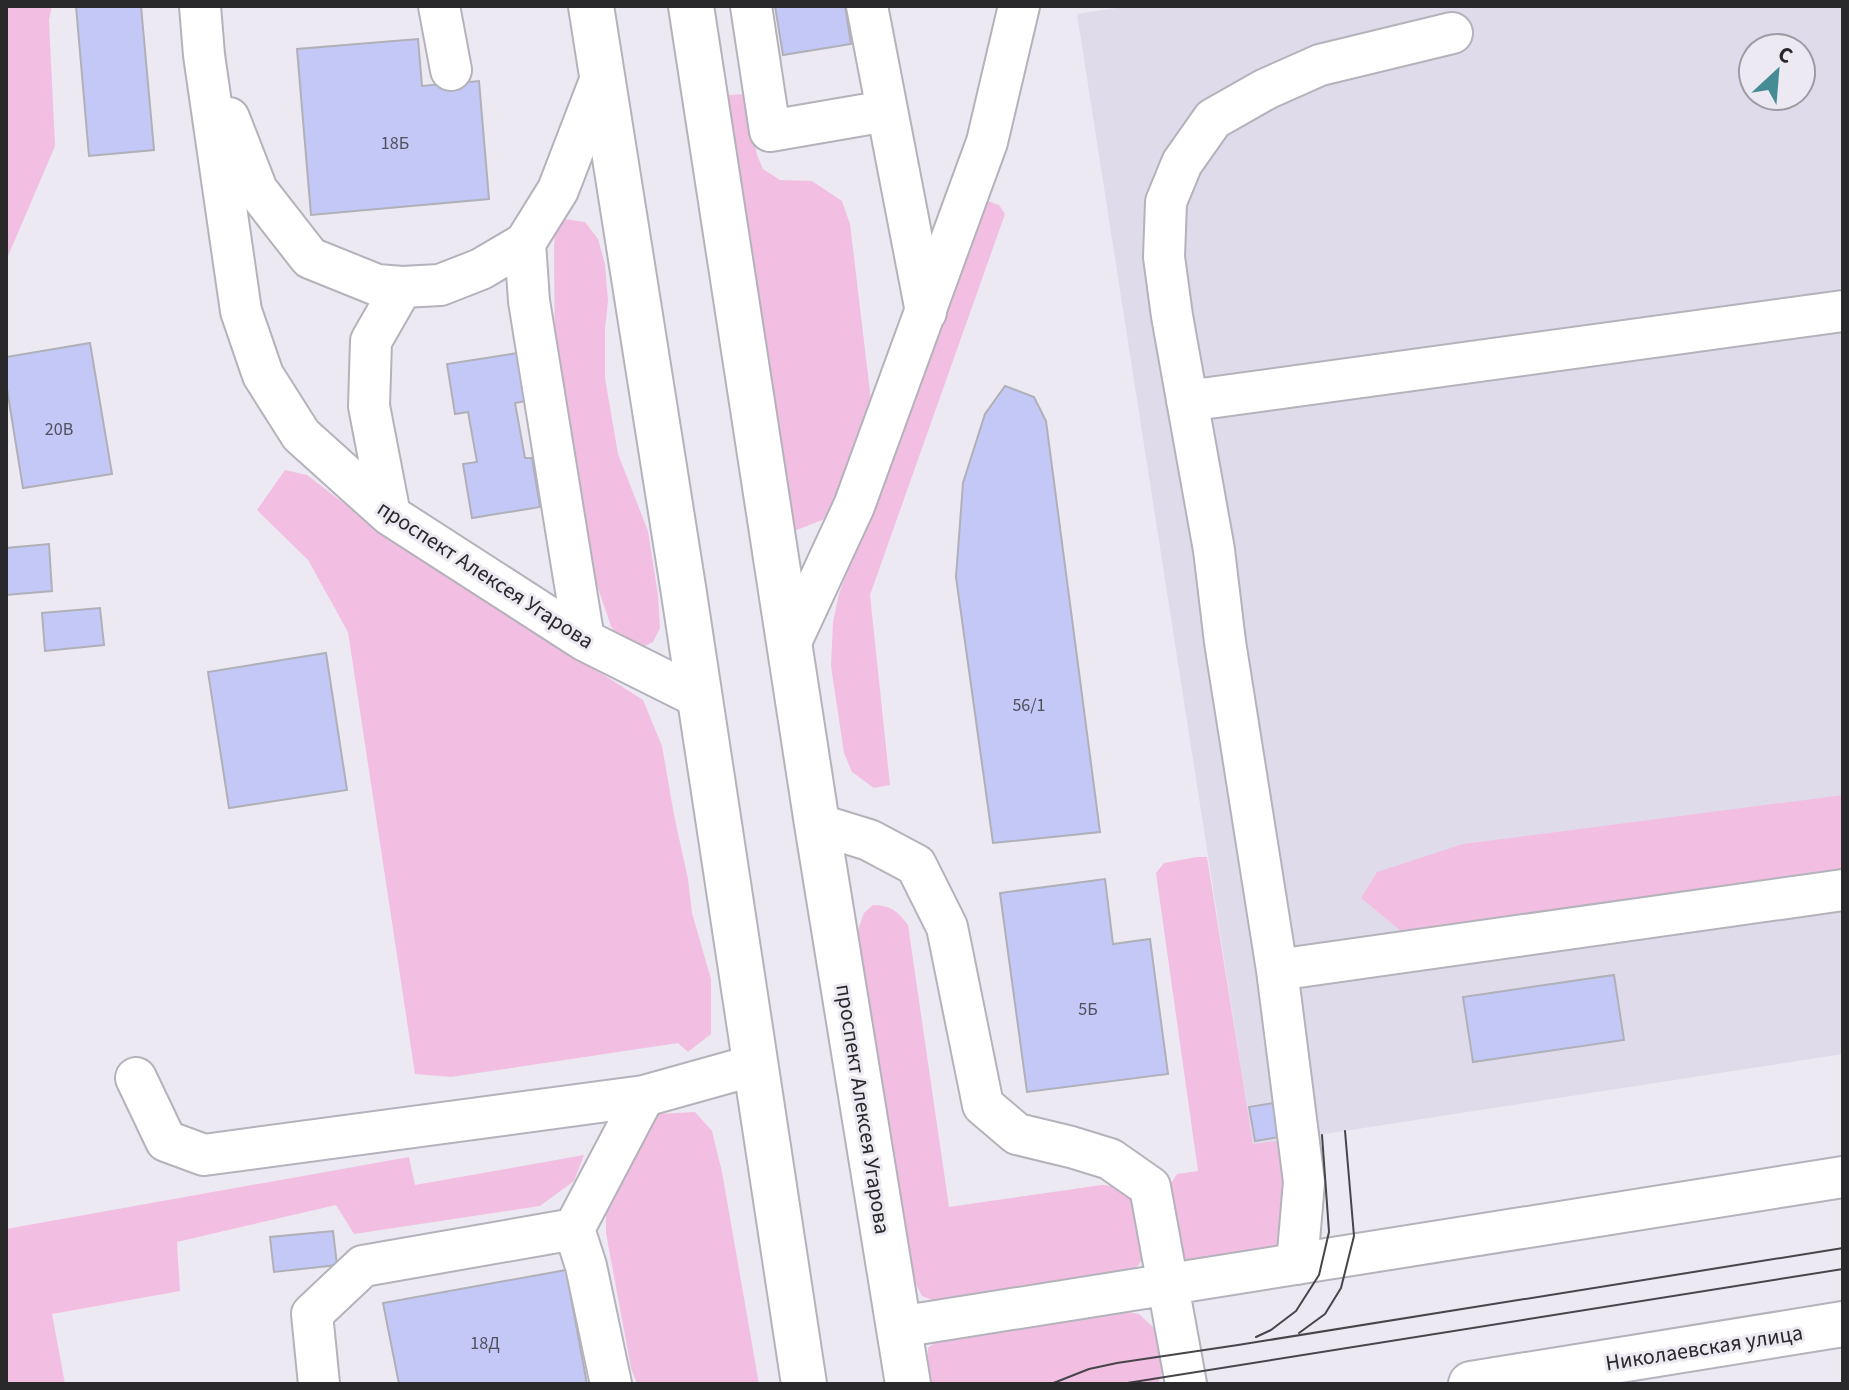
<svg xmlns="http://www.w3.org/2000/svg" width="1849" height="1390" font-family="'Source Sans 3',sans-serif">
  <rect width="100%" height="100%" fill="#ece9f2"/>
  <!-- built -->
  <path fill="#e0dbeb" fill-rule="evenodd" d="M1129,6H1843V1054L1253,1145L1077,14ZM1753,48H1801V96H1753Z"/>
  <!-- green -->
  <path fill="#f2bfe3" d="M6,6H52L49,20L55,146L6,261Z
    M744,94L757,155L763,169L780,180L812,181L842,201L850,224L871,400L866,433L830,517L794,531L728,95Z
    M988,201L999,205L1005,214L870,595L890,785L874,788L852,772L844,753L831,666L833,622L839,594L980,207Z
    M564,219L585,222L598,239L605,264L608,301L605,329V378L618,454L648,531L658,595L660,628L653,642L637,650L621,643L611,626L586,553L555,385L554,248L555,231Z
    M285,470L307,475L371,524L538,633L643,700L662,746L674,815L688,879L692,913L711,979V1034L688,1052L678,1043L451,1077L415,1074L348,632L308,560L257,510Z
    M1843,795V874L1407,936L1361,898L1377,872L1463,844Z
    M1197,857H1207L1253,1144L1286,1140L1292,1207L1279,1246L1267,1252L1188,1262L1179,1253L1168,1195L1171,1183L1177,1174L1198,1171L1156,873L1164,863Z
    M873,905C891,906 897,910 908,925L949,1207L1102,1185C1110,1186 1121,1186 1127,1192C1134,1200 1143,1245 1142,1256C1141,1264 1137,1267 1131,1271L937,1302L922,1296L914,1280L858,930L864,913Z
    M695,1112L712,1131L722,1172L759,1384H637L631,1368L606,1233V1207L657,1114Z
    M584,1155L574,1181L540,1206L354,1234L336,1205L177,1242L180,1291L52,1314L65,1384H6V1229L409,1157L415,1185Z
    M1114,1310L1139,1314L1155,1329L1162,1373L1158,1384H929L926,1376L928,1348L940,1339Z"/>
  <!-- building -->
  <path fill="#c4c8f6" stroke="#afb0b8" stroke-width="2" d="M76,6H141L154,150L89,156Z
    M775,6H845L851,44L783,55Z
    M418,39L422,86L479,81L489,199L311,215L297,49Z
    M90,343L112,474L23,488L6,383V357Z
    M524,352L532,400L515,403L525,458H532L540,507L472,518L463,464L477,462L468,412L455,414L447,364Z
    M1005,386L1034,397L1046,421L1100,832L993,843L956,577L963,483L985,414Z
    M49,544L52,591L6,595V548Z
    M100,608L104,645L45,651L42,613Z
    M326,653L347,790L229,808L208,672Z
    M1105,879L1113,944L1150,939L1168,1074L1027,1092L1000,893Z
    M1614,975L1624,1040L1473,1062L1463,997Z
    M1280,1102L1286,1136L1255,1141L1249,1107Z
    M333,1231L337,1265L274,1272L270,1237Z
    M566,1270L587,1384H399L383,1303Z"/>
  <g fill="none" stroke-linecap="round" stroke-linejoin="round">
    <!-- minor casing -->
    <g stroke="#b4b2ba" stroke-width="44">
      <path id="minor" d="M200,6L204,55L241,311L263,375L301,435L390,515L584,640L698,697
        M439,6L451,70
        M751,6L770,131L886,111
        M867,6L926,312
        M229,118L257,190L310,258L377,285L402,287L440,285L481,269L525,243L558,190L601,78
        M525,243L529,301L584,640
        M1187,401L1843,311
        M390,515L369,406L371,341L402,287
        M790,644L854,506L987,142L1019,6
        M817,824L869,840L916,865L947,927L983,1105L1017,1134L1071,1147L1110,1159L1150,1187L1186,1384
        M1277,970L1843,890
        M136,1078L166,1141L204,1155L644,1096L755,1065
        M574,1229L644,1096
        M1297,1264L1304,1182L1277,970L1225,642L1214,550L1172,316L1164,257L1166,202L1182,163L1213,119L1266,89L1320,65L1452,33
        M899,1327L1843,1177
        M319,1384L312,1314L363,1266L574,1229L586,1266L611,1384"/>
    </g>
    <!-- major casing -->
    <g stroke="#b4b2ba" stroke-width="48">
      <path id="major" d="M591,6L683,587L804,1384
        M691,6L817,824L908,1384
        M1471,1384L1843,1324"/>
    </g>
    <!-- minor -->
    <use href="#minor" stroke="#fff" stroke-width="40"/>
    <!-- major -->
    <use href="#major" stroke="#fff" stroke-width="44"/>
    <!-- tram -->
    <path stroke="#464549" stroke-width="2" d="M1299,1333L1325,1314L1341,1288L1354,1236L1345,1131
      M1256,1337L1271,1330L1296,1311L1319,1275L1329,1232L1322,1135
      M1051,1384L1089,1369L1117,1363L1238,1345L1843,1248
      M1121,1384L1843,1269"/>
  </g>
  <g text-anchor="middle" stroke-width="6" stroke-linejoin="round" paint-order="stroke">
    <!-- number labels -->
    <g font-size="18" fill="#50505e">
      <text x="395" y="149">18Б</text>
      <text x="59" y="435">20В</text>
      <text x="1029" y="711">56/1</text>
      <text x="1088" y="1015">5Б</text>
      <text x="485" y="1349">18Д</text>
    </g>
    <!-- street labels -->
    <g font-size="22" fill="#29282b" stroke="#ece9f2">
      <text transform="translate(486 574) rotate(33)" y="8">проспект Алексея Угарова</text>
      <text transform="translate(864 1109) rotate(81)" y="8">проспект Алексея Угарова</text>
      <text transform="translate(1704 1347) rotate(-9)" y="8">Николаевская улица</text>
    </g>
  </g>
  <!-- border -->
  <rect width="1849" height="1390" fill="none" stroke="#29282b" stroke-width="16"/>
  <!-- north arrow -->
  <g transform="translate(1777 72) rotate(26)"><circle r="38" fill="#ece9f2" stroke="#9e9ca2" stroke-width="2"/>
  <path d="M0-6L14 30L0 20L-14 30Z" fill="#458c94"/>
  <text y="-12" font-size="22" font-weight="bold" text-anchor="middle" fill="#29282b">С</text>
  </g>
</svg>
